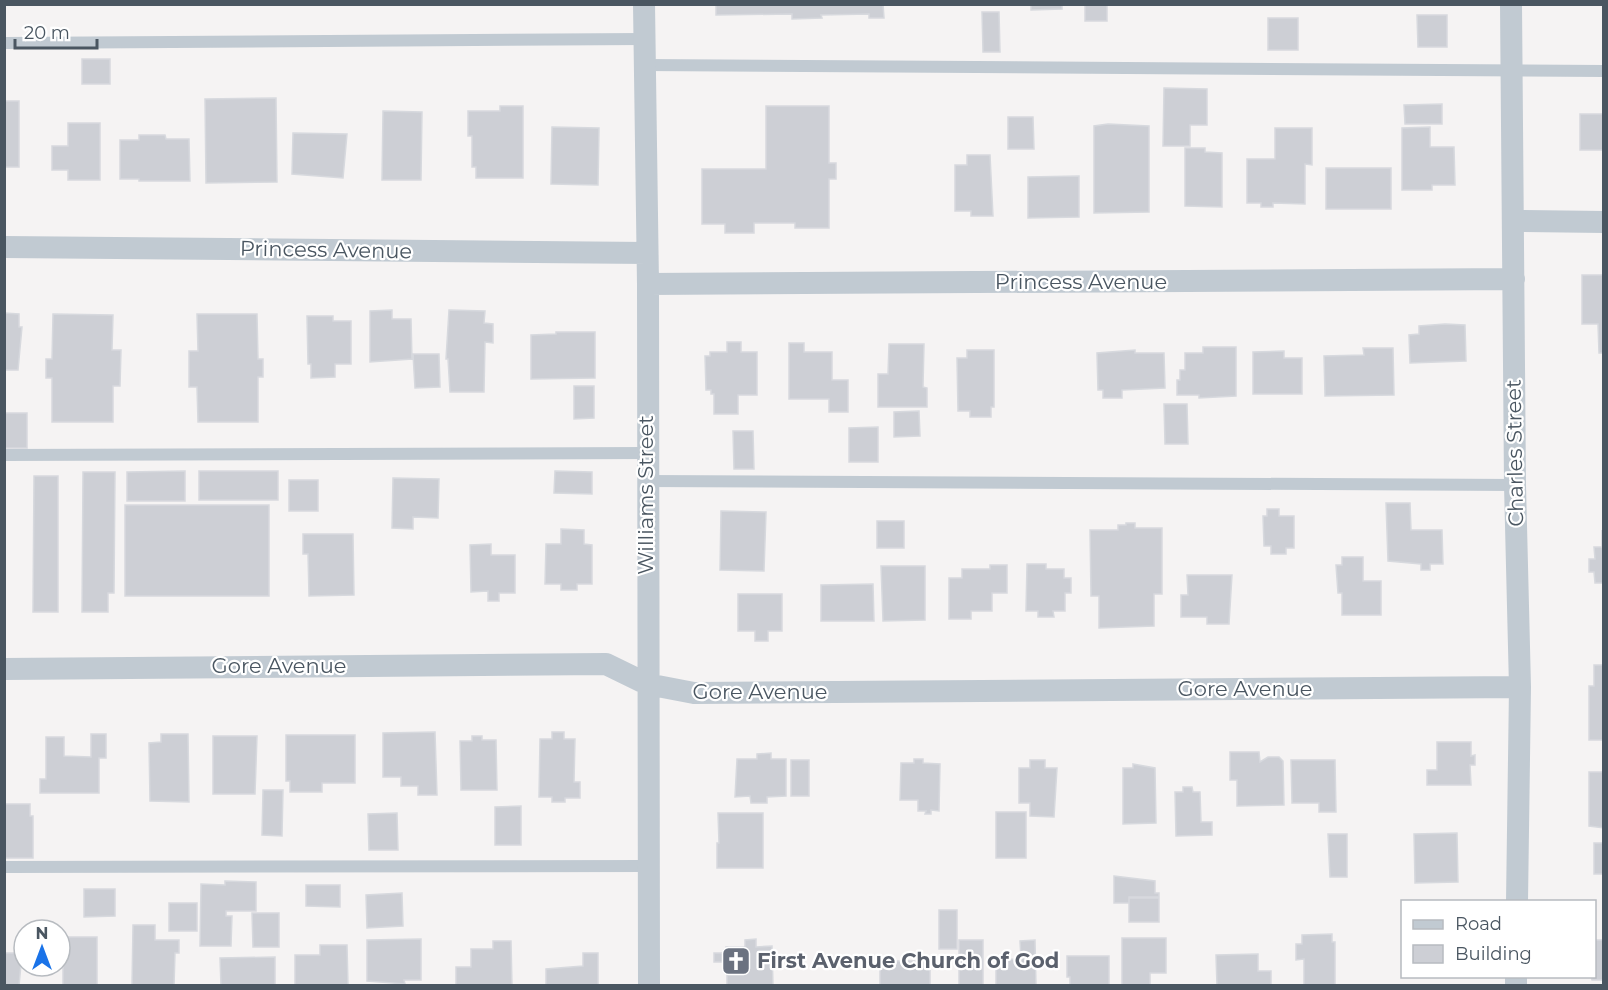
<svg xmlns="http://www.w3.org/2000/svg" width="1608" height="990" font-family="Montserrat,sans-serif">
  <rect width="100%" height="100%" fill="#f5f3f3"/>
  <!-- building -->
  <path fill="#cdcfd5" stroke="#d7d9de" stroke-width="1.5" d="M716,4H883L884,18H869V14L821,15L822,18L792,19V14L716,15Z
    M1031,4H1062V9L1031,10Z
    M1085,4H1107V21H1085Z
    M982,12H999L1000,52H983Z
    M1417,15H1447V47H1418Z
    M1268,18H1298V50H1268Z
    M82,59H110V84H82Z
    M1164,88L1207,89V125H1190V146H1163Z
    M205,99L276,98L277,182L206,183Z
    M4,101H19V167H4Z
    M1442,104V124H1405L1404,105Z
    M500,106H523V178H476V167H472V136H468V111H500Z
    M766,106H829V163H836V179H829V228H795V223H754V233H725V224H702V169H766Z
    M383,111L422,112L421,180H382Z
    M1580,114H1604V150H1580Z
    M1008,117H1033L1034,149H1008Z
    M68,123H100V180H68V170H52V146H68Z
    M1108,124L1149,126V212L1094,213V126Z
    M552,127L599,128L598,185L551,184Z
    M1430,127V147H1454L1455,185H1432V190H1402V128Z
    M1275,128H1312V165L1305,164V204L1273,203V207H1261V203H1247V159H1275Z
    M293,133L347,134L343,178L292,174Z
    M139,135H165L166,139H189L190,181H139V179H120V140H139Z
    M1185,148H1205V152L1222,153V207L1185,206Z
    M967,155H990L993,216H971V211H955V165H967Z
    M1326,168H1391V209H1326Z
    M1079,176V217L1028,218V177Z
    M1582,275H1604V353H1599L1598,324H1582Z
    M392,310V319H411L412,359L370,362V311Z
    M449,310L485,311L484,323L493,324V343L485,342L484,392H450L448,359H446Z
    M4,313L19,314V327H22L18,370H4Z
    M53,314L113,315L112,350H121L120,386H113V422H52V378H46V359H52Z
    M197,314H257L258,359H263V377H258V422H198L197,387H189V351H198Z
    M307,316H333V321H351V364H335V377L311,378V364H308Z
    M1445,324L1465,325L1466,361L1410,363L1409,335L1419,334V326Z
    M556,332H595V378L531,379V335L556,334Z
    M727,342H741V352H757V395H738V414H714V394H711V390H706L705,356H710V352H727Z
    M789,343H804V352H832V380H848V412H829V399H789Z
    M889,344H924L923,387L927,388V407H878V374H888Z
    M1203,347H1236V396L1199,398V395H1177V380H1180V370H1185V353H1203Z
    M1363,348H1393L1394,395L1325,396L1324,356L1364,355Z
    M967,350H994V407H991V417H970V411H958L957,358H967Z
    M1135,350V353H1164L1165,388L1122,390V398H1103V390H1098L1097,353Z
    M1284,351V358H1302V394H1253V352Z
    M413,354H439L440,387L415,388Z
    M574,386H594V418L574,419Z
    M1164,404H1187L1188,444H1165Z
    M919,411L920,436L894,437V412Z
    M4,413H27V448H4Z
    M878,427V462H849V428Z
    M733,431H753L754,469H734Z
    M185,471V501H127V472Z
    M199,471H278V500H199Z
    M555,471L592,472V494L554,493Z
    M83,472H115L114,593H108V612H82Z
    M34,476H58V612H33Z
    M393,478L439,479L438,518L413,517V529L392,528Z
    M289,480H318V511H289Z
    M1386,503H1410L1411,530H1442L1443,564H1430V570H1421V564L1388,561Z
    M125,505H269V596H125Z
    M1267,509H1279V516H1294V548H1286V554H1271V546H1264L1263,516H1267Z
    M721,511L766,512L764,571L720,570Z
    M877,521H904V548H877Z
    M1126,523H1135V528H1162V594H1154V626L1099,628V596H1091L1090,530H1118V525H1126Z
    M561,529L584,530V544L592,545V584H577V590H561V584H545L546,544H561Z
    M1602,530L1604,583H1595L1594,572H1589V559H1595L1594,547H1602Z
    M303,534H353L354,595L309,596L308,554H303Z
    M491,544V555H515V593H499V601H488V591L471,592L470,545Z
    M1342,557H1363V581H1381V615H1342V593H1338L1336,565H1342Z
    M1027,564H1046V569H1064V578H1071V593H1065V611H1053L1054,617H1038V611H1026Z
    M990,565H1007V593H992V611H971V619H949V578H962V569H990Z
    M881,566H925V620L883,621Z
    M1187,575H1232L1229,624H1207V617H1181V595H1188Z
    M873,584L874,621H821V585Z
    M738,594H782V631H768V641H755V631H738Z
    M1594,665H1604V740H1589V686H1594Z
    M435,732L437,795H418V786H401V777H383V733Z
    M552,732H564V739H575L574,782H580V798H565V802H552V797H539L540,739H552Z
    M91,734H106V758H99V793H40V779H46V737H64V756L91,757Z
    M161,734H188L189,802L150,801L149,743L161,742Z
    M286,735H355V783H322V792H290V781H286Z
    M213,736H257L255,794H213Z
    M472,736H482V740H496L497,790H461L460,741H472Z
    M1437,742H1471V756L1475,755V765H1470L1471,785H1427V770H1437Z
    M1230,752H1259L1260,762L1268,757H1279L1283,761L1284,805L1237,806V780H1230Z
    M771,753V759H786V796L767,797V803H751L750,796L735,797L737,759H757V754Z
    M914,759H923V763L940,764L939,811L931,810V814H925L926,811H918V800H900L901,763H914Z
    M791,760H809V796H791Z
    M1030,760H1045V768H1057L1054,817L1030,816V803H1019V768H1030Z
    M1291,760H1335L1336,812H1319V803H1292Z
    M1133,764L1155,768L1156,823L1123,824V768H1133Z
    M1589,772H1604V828L1589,826Z
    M1183,787H1192L1193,792H1200L1201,822H1212V835L1176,836L1175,792H1183Z
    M263,790H283L282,836L262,835Z
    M4,804H30V816H33V858H4Z
    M521,806V845H495V807Z
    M996,812H1026V858H996Z
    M397,813L398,850H369L368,814Z
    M718,813H763V868H717V843H719Z
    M1457,833L1458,882L1415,883L1414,834Z
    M1328,834H1347V877H1330Z
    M1594,843H1604V874H1594Z
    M1114,876L1155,881V893H1159V897H1129V903H1114Z
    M225,881L256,882V911H226V916H232L231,946H200L201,884L225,885Z
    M306,885H340V907L306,906Z
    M84,889H115V916L84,917Z
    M402,893L403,926L367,928L366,895Z
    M1129,898H1159V922H1129Z
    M169,903H197V931H169Z
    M939,910H957V949H939Z
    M252,913H279V947H253Z
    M133,925H155V940H179V953H175L174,986H132Z
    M1332,934V942H1335V986H1304V959L1296,960V944H1302V935Z
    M63,937H97V986H63Z
    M1122,938H1166V973H1150V986H1122Z
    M421,939V980H404L405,984L367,981V940Z
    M756,939V947L772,946L773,986H727V962H714V953H726V947H745V940Z
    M959,940H983V986H959Z
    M1035,940L1036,986H996V960L1021,959L1020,941Z
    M1594,940H1604V980H1592L1591,976H1594Z
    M493,941H511L512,986H456V967H471V949H493Z
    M320,945H347L348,986L295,985V955H320Z
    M4,953H22L19,986H4Z
    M583,953H598V986H546V969L583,966Z
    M1258,954V971H1271V986H1217L1216,955Z
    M1067,956H1109V986H1070V977H1067Z
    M275,957V986H221L220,958Z
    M880,961H930V986H880Z"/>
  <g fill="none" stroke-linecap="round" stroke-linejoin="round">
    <!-- lane -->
    <path stroke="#c1cad2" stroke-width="12" d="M4,43L644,39
      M643,65L1604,71
      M4,455L646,453
      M646,481L1515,485
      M4,867L648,866"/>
    <!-- street -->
    <path stroke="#c1cad2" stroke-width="22" d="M644,4L648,284L649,986
      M1511,4L1515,485L1520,687L1517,902
      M1515,221L1604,222
      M4,247L647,253
      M648,284L1514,279
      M4,669L606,664L647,684L694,693L1520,687
      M1516,986V976"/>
  </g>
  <!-- icons -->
  <defs>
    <g id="church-square" transform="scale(1.5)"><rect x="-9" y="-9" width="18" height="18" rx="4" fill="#6b7280" stroke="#fff"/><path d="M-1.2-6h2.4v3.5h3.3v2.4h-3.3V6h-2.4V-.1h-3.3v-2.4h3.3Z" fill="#fff"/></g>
  </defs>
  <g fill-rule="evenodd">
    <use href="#church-square" x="736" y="961"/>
  </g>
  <g text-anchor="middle" stroke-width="4.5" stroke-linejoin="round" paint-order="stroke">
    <!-- street labels -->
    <g font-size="21" fill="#4a5661" stroke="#fff">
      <text transform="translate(326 250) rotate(1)" y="7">Princess Avenue</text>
      <text x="1081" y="289">Princess Avenue</text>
      <text transform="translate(1515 453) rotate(-91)" y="7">Charles Street</text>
      <text transform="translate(646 495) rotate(-90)" y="7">Williams Street</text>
      <text x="279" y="673">Gore Avenue</text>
      <text x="1245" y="696">Gore Avenue</text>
      <text x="760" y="699">Gore Avenue</text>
    </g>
    <!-- worship labels -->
    <g font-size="21" font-weight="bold" fill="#5b616d" stroke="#fff" text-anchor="start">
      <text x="757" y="968">First Avenue Church of God</text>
    </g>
  </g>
  <!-- border -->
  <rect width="1608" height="990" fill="none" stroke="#4a5661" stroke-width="12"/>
  <!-- legend -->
  <rect x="1401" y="900" width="195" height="78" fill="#ffffff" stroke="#b7bbc0" stroke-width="1.5"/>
  <rect x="1413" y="920" width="30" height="9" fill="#c1cad2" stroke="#b7bbc0" stroke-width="1.5"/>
  <text x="1455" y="930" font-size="18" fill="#4a5661">Road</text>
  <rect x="1413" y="945" width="30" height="18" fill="#cdcfd5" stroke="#b7bbc0" stroke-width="1.5"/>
  <text x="1455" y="960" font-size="18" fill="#4a5661">Building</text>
  <!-- north arrow -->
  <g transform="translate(42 948)"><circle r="28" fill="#ffffff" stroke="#b7bbc0" stroke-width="1.5"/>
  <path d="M0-4.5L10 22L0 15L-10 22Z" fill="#1a73e8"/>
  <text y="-9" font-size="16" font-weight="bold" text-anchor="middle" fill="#4a5661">N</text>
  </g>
  <!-- scale -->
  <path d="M15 39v9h82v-9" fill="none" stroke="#4a5661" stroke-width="3"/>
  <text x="24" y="39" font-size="18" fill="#4a5661" stroke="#ffffff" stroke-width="4.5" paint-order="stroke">20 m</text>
</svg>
